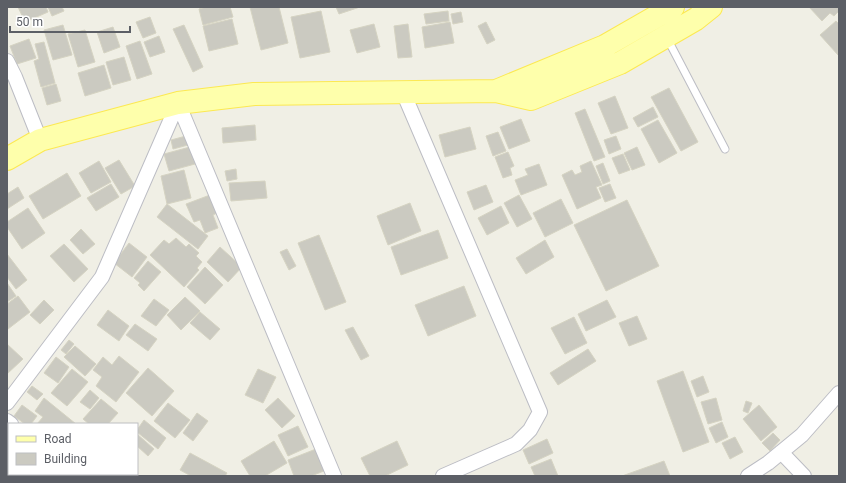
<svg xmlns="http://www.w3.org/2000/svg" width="846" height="483" font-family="Roboto,sans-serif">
  <rect width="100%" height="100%" fill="#f0efe5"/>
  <!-- building -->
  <path fill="#cbcac1" stroke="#d5d3c2" d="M18,7H46L48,12L25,22Z
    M48,7H62L64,11L52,16Z
    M206,7H230L233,17L203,25L199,9Z
    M250,7H279L288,43L261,50Z
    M336,7H360L339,14Z
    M809,7H839V11L834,16L830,13L822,21Z
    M321,11L330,52L300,58L291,17Z
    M448,11L449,21L426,24L424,14Z
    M461,12L463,22L453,24L451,14Z
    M150,17L156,33L143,38L136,22Z
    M232,19L238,44L209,51L203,26Z
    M836,21L839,24L838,55L820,35Z
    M450,22L454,43L425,48L422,27Z
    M486,22L495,40L487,44L478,26Z
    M374,24L380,47L357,53L350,30Z
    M408,24L412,57L398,58L394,26Z
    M63,25L72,55L53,60L44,30Z
    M184,25L203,67L193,72L173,29Z
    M113,27L120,47L104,53L97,32Z
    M85,30L95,62L78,67L68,34Z
    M159,36L165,52L150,57L144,42Z
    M29,39L36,58L17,64L10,46Z
    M140,41L152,74L137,79L126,46Z
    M44,42L55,83L41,87L34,61L39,59L35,44Z
    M124,57L131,80L113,85L106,62Z
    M104,65L111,88L85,96L78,73Z
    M56,84L61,101L47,105L42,88Z
    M669,88L698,142L681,151L651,97Z
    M615,96L628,128L611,134L598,103Z
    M653,107L658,117L638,127L633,118Z
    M585,109L605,157L594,161L575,113Z
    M521,119L530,141L509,149L500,127Z
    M658,120L677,153L659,163L641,129Z
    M255,125L256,140L223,143L222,128Z
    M470,127L476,149L445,157L439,135Z
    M498,132L506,151L493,156L486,136Z
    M186,136L188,145L173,149L171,140Z
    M616,136L621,149L609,154L604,140Z
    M190,147L195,164L169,171L164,154Z
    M637,147L645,165L632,170L624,153Z
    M508,152L514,166L510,168L512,175L503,178L495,157Z
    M623,154L630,170L619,174L612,158Z
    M119,160L135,186L121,194L105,168Z
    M99,161L111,182L91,193L79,173Z
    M591,161L602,185L596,187L601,198L577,209L562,175L572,170L575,175L582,172L580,166Z
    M603,163L610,181L603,184L596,166Z
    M539,164L547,185L521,195L515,180L528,175L525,169Z
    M236,169L237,179L227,181L225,171Z
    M184,170L191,198L167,204L161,176Z
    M67,173L81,196L43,219L29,196Z
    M265,181L267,198L231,201L229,183Z
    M111,184L119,197L96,211L87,198Z
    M610,184L616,198L605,202L599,188Z
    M486,185L493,202L474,210L467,192Z
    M18,187L24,198L7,209V194Z
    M210,195L217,213L213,215L218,228L205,233L200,220L194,222L186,204Z
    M519,195L532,219L517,227L504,203Z
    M561,199L573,223L545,237L533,213Z
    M627,200L659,266L606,291L574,225Z
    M410,203L421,231L388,245L377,216Z
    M167,204L208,236L198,249L157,217Z
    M501,206L509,223L487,235L478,218Z
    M28,208L45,233L22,249L7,227V222Z
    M81,229L95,244L83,254L70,240Z
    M438,230L448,258L401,275L391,247Z
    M319,235L346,302L325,310L298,243Z
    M176,238L186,247L189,244L199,253L196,256L202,262L197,268L199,270L184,287L150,255L164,240L169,244Z
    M545,240L554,257L526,274L516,258Z
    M129,243L147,257L132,277L114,263Z
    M64,244L88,269L74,282L50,256Z
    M220,247L242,267L228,282L207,262Z
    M287,249L296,266L289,270L280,252Z
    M7,254L27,280L16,289L7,277Z
    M148,261L161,272L144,291L138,285L140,283L134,278Z
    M205,267L223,285L205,304L187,287Z
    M7,283L16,296L7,302Z
    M464,286L476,316L428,336L415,305Z
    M18,296L30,312L8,329L7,304Z
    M185,297L200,311L181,330L167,315Z
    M154,299L169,310L156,326L141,316Z
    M44,300L54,310L40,324L30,315Z
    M607,300L616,317L586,331L578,314Z
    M108,310L129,326L119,341L97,325Z
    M200,312L220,329L210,340L190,323Z
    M637,316L647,339L629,346L619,323Z
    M574,317L587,343L565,354L551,328Z
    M135,324L157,339L148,351L126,335Z
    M353,327L369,356L361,360L345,330Z
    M69,340L74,344L66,354L61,350Z
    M7,344L23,359L7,374Z
    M75,346L96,364L85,376L64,357Z
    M588,349L596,361L558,385L550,373Z
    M119,356L139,372L116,402L96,386L102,377L93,370L103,357L112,365Z
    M56,357L69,367L58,383L44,373Z
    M148,368L174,391L152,416L126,393Z
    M72,369L88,382L67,406L51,393Z
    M258,369L276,377L263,403L245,395Z
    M683,371L709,442L683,452L657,381Z
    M703,376L709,392L697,397L691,381Z
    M32,386L43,394L37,400L27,392Z
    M90,390L99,398L90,409L80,402Z
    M44,398L76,424H37L43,417L35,411Z
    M278,398L295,416L282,428L265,410Z
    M716,398L722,420L708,424L701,402Z
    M101,399L118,413L108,424H89L83,419Z
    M746,401L752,403L748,413L743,411Z
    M168,403L190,420L175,438L154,421Z
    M22,405L37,416L31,424H25L14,416Z
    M759,405L777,427L761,441L743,419Z
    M197,413L208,421L193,441L183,433Z
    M144,420L166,438L158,449L137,432V430Z
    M722,422L728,437L716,443L709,428Z
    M298,426L308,447L288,456L278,435Z
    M773,433L780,440L770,451L762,443Z
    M137,434L154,449L148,456L137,446Z
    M735,437L743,452L730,459L722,443Z
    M9,439V461L7,463V442Z
    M547,439L553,453L529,464L523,450Z
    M274,441L287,463L265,476H250L241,461Z
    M397,441L408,465L385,476H370L361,458Z
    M316,449L324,471L311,476H294L288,460Z
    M190,453L227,473L225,476H191L180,470Z
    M551,459L558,476H535L531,467Z
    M664,461L670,476H622Z
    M28,474H50L52,476H26Z"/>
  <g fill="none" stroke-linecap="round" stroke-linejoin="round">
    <!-- lane casing -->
    <g stroke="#bcbdc4" stroke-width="9">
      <path id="lane" d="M667,38L725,149"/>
    </g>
    <!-- street casing -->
    <g stroke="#bcbdc4" stroke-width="16">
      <path id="street" d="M7,61L15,77L40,140
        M403,92L540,412L530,430L516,444L443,476
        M7,403L102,277L178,103L334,476
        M7,421L11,424
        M781,452L804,476
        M77,474L79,476
        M748,476L768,463L802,435L839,393"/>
    </g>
    <!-- primary casing -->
    <g stroke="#fce952" stroke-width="24">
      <path id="primary" d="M496,91L605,46L673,7
        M7,159L40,140L178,103L254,94L496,91L531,99L620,63L696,19L711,7"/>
    </g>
    <!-- lane -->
    <use href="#lane" stroke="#fff" stroke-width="7"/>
    <!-- street -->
    <use href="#street" stroke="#fff" stroke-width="14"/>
    <!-- primary -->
    <use href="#primary" stroke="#feffab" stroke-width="22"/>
  </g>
  <!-- border -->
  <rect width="846" height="483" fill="none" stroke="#5c5f66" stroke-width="16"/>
  <!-- legend -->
  <rect x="8" y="423" width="130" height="52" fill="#ffffff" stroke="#bebfc2"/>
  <rect x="16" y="436" width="20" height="6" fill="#feffab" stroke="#bebfc2"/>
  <text x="44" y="443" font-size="12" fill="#5c5f66">Road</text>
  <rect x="16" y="453" width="20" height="12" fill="#cbcac1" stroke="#bebfc2"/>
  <text x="44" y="463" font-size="12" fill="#5c5f66">Building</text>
  <!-- scale -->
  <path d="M10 26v6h120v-6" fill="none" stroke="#5c5f66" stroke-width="2"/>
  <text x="16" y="26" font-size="12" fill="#5c5f66" stroke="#ffffff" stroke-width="3" paint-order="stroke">50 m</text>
</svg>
